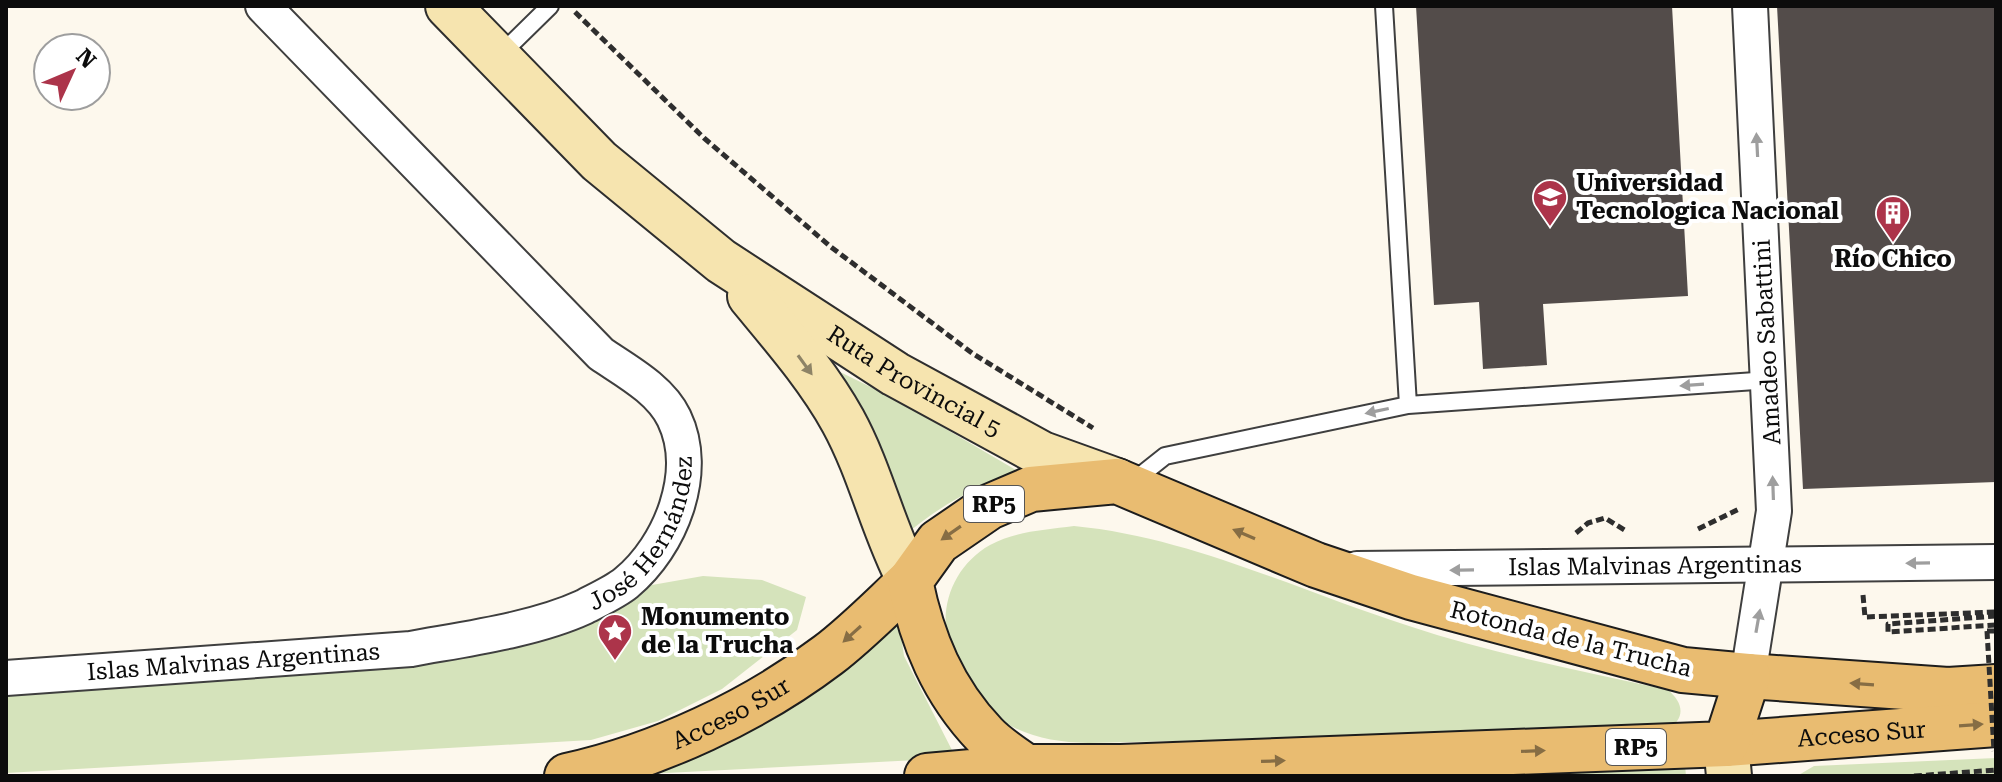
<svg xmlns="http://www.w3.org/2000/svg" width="2002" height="782" font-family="'Roboto Serif',serif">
  <rect width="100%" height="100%" fill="#fdf8ed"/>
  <!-- green -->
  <path fill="#d5e3bb" d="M834,369L893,398L1028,477C982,479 942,505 906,534C894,472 871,420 834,369Z
    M1074,526C1190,537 1299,591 1409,626C1493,654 1582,671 1668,690C1685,704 1685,720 1666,730L1088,743C1054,742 1025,737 996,717C985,709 978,693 971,682C964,672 955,661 951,651C936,610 953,566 990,545C1016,531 1045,530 1074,526Z
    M703,576L762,580L806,597L797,630L722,689L658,721L591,740L6,773V691L484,652L635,588Z
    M898,615L904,656L956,758L607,776Z
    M1996,758V776H1797L1814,766Z
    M1685,765L1686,776H1498Z"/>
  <!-- building -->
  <path fill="#534c4a" d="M1416,6H1672L1688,296L1543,304L1547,365L1483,369L1479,302L1434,305Z
    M1777,6H1996V482L1803,489Z"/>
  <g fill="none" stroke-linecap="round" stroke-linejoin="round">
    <!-- lane casing -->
    <g stroke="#3f3f3f" stroke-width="20">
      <path id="lane" d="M1384,6L1408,405
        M499,56L550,6
        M1131,483L1165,456L1408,405L1770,380"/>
    </g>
    <!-- street casing -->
    <g stroke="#3f3f3f" stroke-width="38">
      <g id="street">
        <path id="s1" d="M1357,569L1996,562"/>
        <path d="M1748,676L1774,511L1750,6"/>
        <path id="s2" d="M6,678L411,649C465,639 534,630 584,607C597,600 615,592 626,583C671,546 700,472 674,418C660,389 626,371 601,354L263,6"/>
      </g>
    </g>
    <!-- secondary casing -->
    <g stroke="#2e2e2e" stroke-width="48">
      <g id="secondary">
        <path id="s3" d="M448,6L599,161L721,261L895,374L1042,454L1117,481"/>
        <path d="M750,296C783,336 818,376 843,421C871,472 883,530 910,581"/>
        <path d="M1726,744L1729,776"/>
      </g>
    </g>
    <!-- primary casing -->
    <g stroke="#1d1d1d" stroke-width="48">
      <g id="primary">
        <path d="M1748,676L1948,690L1996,687"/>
        <path id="s4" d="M1726,744L1996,724"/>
        <path id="s5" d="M567,776C658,756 754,711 828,655C857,633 883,606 910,581"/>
        <path d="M927,776L1027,767H1121L1726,744L1748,676L1683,670L1411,597L1316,565L1117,481L1031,489L989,507L938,542L910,581C922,640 943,691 985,735C1000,751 1022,763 1039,776"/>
      </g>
    </g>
    <!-- path -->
    <path stroke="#2e2e2e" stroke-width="5" stroke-dasharray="8 4" stroke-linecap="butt" d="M575,12L704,138L831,247L972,353L1093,428
      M1698,529L1739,509
      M1576,533L1588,523L1605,518L1626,531
      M1863,595L1865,617L1996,612
      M1996,616L1888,624V632L1996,625
      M1987,631H1996
      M1914,776L1996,770"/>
    <!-- lane -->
    <use href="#lane" stroke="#fff" stroke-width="16"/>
    <!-- street -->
    <use href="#street" stroke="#fff" stroke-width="34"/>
    <!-- secondary -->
    <use href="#secondary" stroke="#f6e4af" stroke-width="44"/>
    <!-- primary -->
    <use href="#primary" stroke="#e9bc71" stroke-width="44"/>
    <!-- path-bridge -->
    <path stroke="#2e2e2e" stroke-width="5" stroke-dasharray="8 4" stroke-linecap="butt" d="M1987,631L1994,751"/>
  </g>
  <!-- one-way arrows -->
  <defs><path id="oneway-solid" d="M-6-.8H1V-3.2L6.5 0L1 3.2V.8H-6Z" transform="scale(2)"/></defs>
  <g fill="#9e9e9e">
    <use href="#oneway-solid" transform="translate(1757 145) rotate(-93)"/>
    <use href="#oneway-solid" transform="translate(1692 385) rotate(176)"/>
    <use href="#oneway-solid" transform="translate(1377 411) rotate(168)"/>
    <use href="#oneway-solid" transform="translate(1773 488) rotate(-92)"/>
    <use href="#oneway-solid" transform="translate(1918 563) rotate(179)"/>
    <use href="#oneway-solid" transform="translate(1462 570) rotate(179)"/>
    <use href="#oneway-solid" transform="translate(1758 621) rotate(-80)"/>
  </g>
  <use fill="#8d8366" href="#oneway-solid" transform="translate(805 365) rotate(54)"/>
  <g fill="#866d44">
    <use href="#oneway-solid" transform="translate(951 533) rotate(145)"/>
    <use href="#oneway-solid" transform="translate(1244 534) rotate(-157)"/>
    <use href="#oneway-solid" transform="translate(852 634) rotate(138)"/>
    <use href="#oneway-solid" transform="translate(1862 684) rotate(-176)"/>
    <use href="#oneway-solid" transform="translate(1971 725) rotate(-4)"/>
    <use href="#oneway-solid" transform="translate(1533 751) rotate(-2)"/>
    <use href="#oneway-solid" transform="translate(1273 761) rotate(-2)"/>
  </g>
  <!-- icons -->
  <defs>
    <g id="university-pin" transform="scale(1.8)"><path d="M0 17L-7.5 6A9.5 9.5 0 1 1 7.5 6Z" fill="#ac344a" stroke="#fff"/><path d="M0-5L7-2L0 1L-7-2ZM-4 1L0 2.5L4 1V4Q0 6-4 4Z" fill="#fff"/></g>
    <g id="building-pin" transform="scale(1.8)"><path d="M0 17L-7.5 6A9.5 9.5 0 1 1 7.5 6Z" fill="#ac344a" stroke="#fff"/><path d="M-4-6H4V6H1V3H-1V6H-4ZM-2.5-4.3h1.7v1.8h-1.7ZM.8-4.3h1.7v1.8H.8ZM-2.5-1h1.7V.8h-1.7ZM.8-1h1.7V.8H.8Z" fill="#fff"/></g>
    <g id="sight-pin" transform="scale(1.8)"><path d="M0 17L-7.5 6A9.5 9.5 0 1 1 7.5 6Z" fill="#ac344a" stroke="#fff"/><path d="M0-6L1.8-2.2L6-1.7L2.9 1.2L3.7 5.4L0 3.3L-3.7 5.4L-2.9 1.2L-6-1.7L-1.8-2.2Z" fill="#fff"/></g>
  </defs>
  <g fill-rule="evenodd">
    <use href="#university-pin" x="1550" y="197"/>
    <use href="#building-pin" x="1893" y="213"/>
    <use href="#sight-pin" x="615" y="631"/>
  </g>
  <g text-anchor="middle" stroke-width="8" stroke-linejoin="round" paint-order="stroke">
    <!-- shield labels -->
    <g fill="#fff" stroke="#555" stroke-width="2">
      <rect x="964" y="486" width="60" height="36" rx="6"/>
      <rect x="1606" y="729" width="60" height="36" rx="6"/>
    </g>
    <g font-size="22" font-weight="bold" fill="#0c0c0c">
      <text x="994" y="512">RP5</text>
      <text x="1636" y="755">RP5</text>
    </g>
    <!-- poi labels -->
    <g font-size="24" font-weight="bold" fill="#0c0c0c" stroke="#fff" text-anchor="start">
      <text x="1576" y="191">Universidad<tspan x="1576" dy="28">Tecnologica Nacional</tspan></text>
      <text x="1893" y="267" text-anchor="middle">Río Chico</text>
      <text x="641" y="625">Monumento<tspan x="641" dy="28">de la Trucha</tspan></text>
    </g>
    <!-- street labels -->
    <g font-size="24" fill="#0c0c0c" stroke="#fff">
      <text transform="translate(1767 342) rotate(-93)" y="8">Amadeo Sabattini</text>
      <text dy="8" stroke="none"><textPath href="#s3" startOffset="602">Ruta Provincial 5</textPath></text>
      <text dy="8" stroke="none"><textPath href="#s2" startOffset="684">José Hernández</textPath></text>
      <text dy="8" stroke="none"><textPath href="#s1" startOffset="298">Islas Malvinas Argentinas</textPath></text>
      <text transform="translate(1571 639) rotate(14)" y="8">Rotonda de la Trucha</text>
      <text dy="8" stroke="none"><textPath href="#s2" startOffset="228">Islas Malvinas Argentinas</textPath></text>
      <text dy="8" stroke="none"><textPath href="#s5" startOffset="176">Acceso Sur</textPath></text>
      <text dy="8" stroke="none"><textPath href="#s4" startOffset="136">Acceso Sur</textPath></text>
    </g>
  </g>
  <!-- border -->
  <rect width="2002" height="782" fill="none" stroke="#0c0c0c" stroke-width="16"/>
  <!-- north arrow -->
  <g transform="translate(72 72) rotate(46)"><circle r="38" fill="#ffffff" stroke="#9e9e9e" stroke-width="2"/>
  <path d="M0-6L14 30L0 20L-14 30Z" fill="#ac344a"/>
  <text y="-12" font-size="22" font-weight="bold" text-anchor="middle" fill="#0c0c0c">N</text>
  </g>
</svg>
